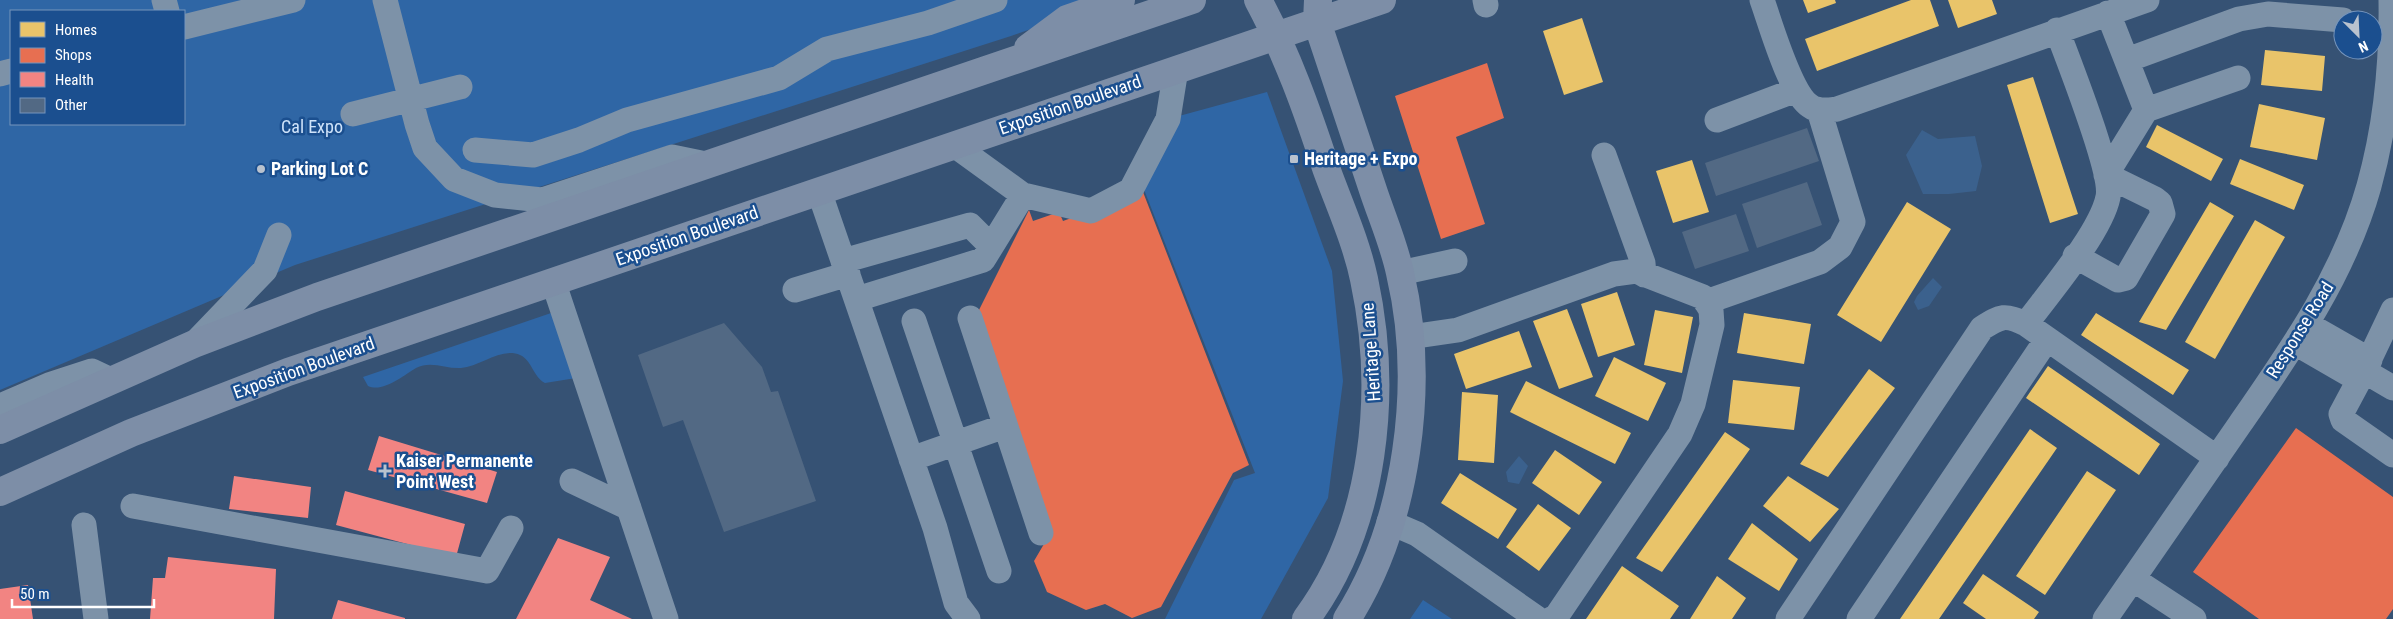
<svg xmlns="http://www.w3.org/2000/svg" width="2393" height="619" font-family="'Roboto Condensed',sans-serif">
  <rect width="100%" height="100%" fill="#365274"/>
  <!-- green -->
  <path fill="#2f66a5" fill-rule="evenodd" d="M0,0H1114L1011,36L295,265L0,390ZM11,11H184V124H11Z
    M1267,92L1332,271L1343,381L1328,498L1261,619H1165L1234,480L1255,473L1143,187L1168,119Z
    M554,312L576,378L545,383C533,377 532,360 520,355C501,347 480,367 461,368C446,369 431,360 416,368C404,375 383,393 368,386L363,377Z
    M1423,600L1452,619H1410Z"/>
  <!-- water -->
  <path fill="#3b618d" d="M1922,130L1938,139L1975,136L1982,166L1976,191L1949,194H1923L1906,155Z
    M1933,278L1942,287L1929,306L1918,310L1914,302L1917,296Z
    M1519,456L1528,466L1519,484L1508,482L1506,472Z"/>
  <!-- homes -->
  <path fill="#e9c46a" d="M1803,0H1835L1836,3L1808,13Z
    M1911,0H1930L1939,26L1817,71L1805,39Z
    M1948,0H1992L1997,14L1958,28Z
    M1582,18L1603,82L1564,95L1543,31Z
    M2265,50L2325,56L2322,91L2261,85Z
    M2033,77L2078,214L2050,223L2007,85Z
    M2259,104L2325,118L2317,160L2250,147Z
    M2157,125L2223,159L2211,181L2146,147Z
    M2240,159L2304,185L2294,210L2230,184Z
    M1692,160L1709,212L1673,223L1656,171Z
    M1907,202L1951,229L1881,342L1837,315Z
    M2210,202L2234,216L2166,330L2139,322Z
    M2255,220L2285,237L2215,359L2185,342Z
    M1617,292L1635,345L1598,357L1581,304Z
    M1567,309L1593,377L1559,389L1533,321Z
    M1655,310L1693,317L1682,373L1644,365Z
    M1744,313L1811,324L1804,364L1737,353Z
    M2096,313L2189,370L2173,395L2081,335Z
    M1519,331L1532,367L1466,389L1454,354Z
    M1614,357L1666,383L1648,421L1595,396Z
    M2048,366L2160,444L2139,475L2026,398Z
    M1869,369L1895,388L1828,477L1800,464Z
    M1733,380L1800,387L1794,430L1728,423Z
    M1526,381L1631,433L1615,464L1510,412Z
    M1462,392L1498,395L1494,463L1458,460Z
    M2030,429L2057,448L1939,619H1900Z
    M1725,432L1750,449L1662,572L1636,558Z
    M1555,450L1602,482L1579,515L1532,483Z
    M2087,471L2116,490L2045,595L2016,576Z
    M1460,473L1517,509L1498,539L1441,503Z
    M1788,476L1839,509L1810,542L1763,506Z
    M1538,504L1571,528L1539,571L1506,547Z
    M1752,523L1798,559L1779,591L1728,559Z
    M1622,566L1679,606L1670,619H1586Z
    M1983,574L2039,612L2034,619H1986L1963,603Z
    M1717,576L1746,598L1732,619H1690Z"/>
  <!-- shops -->
  <path fill="#e76f51" d="M1487,63L1504,118L1456,137L1485,224L1441,239L1395,96Z
    M1143,192L1249,465L1233,473L1161,607L1132,618L1105,604L1086,610L1047,592L1034,561L1051,532L976,316L1029,210L1033,221L1059,212L1063,221Z
    M2296,428L2393,497V609L2386,619H2259L2193,572Z"/>
  <!-- health -->
  <path fill="#f28482" d="M379,436L497,472L487,503L368,470Z
    M234,476L311,487L308,518L229,509Z
    M345,491L465,524L456,557L336,525Z
    M558,538L610,557L590,600L632,619H516Z
    M168,557L276,569L274,619H150L153,578H165Z
    M28,585L33,619H0V589Z
    M338,600L405,618V619H332Z"/>
  <!-- building -->
  <path fill="#526984" d="M1807,128L1819,161L1716,196L1705,163Z
    M1807,182L1822,225L1757,248L1742,204Z
    M1736,214L1749,251L1695,269L1682,232Z
    M724,323L762,367L771,392L778,391L816,501L724,532L683,420L663,427L638,355Z"/>
  <g fill="none" stroke-linecap="round" stroke-linejoin="round">
    <!-- minor -->
    <path stroke="#7d92a8" stroke-width="25" d="M164,0L167,11
      M385,0L417,124L425,148L454,179L495,195L542,200L672,157L706,164
      M1485,0L1486,5
      M1762,0C1771,25 1790,93 1810,106C1818,112 1828,110 1837,109L2147,0
      M2108,13L2146,110
      M184,27L293,0
      M2127,60L2239,19L2268,14L2343,20
      M0,74L11,71
      M353,114L460,87
      M1717,120L1796,90
      M954,145L1023,195L1091,211L1131,190L1168,119L1176,69
      M475,150L533,155L579,140L627,120L779,78L827,49L928,23L995,0
      M1604,155L1643,263L1644,275
      M819,191L935,528L956,603L968,619
      M2075,256L2118,280L2126,278L2163,214L2160,203L2155,199L2106,175L2146,110L2238,78
      M843,261L970,225L991,246
      M1400,273L1455,261
      M553,281L666,619
      M795,290L848,274
      M857,299L983,260L1023,195
      M1706,302L1820,262L1840,247L1853,222L1819,110
      M2393,310L2364,371L2393,388
      M970,318L1041,533
      M914,321L999,571
      M2026,324C2049,293 2101,232 2108,197C2113,172 2068,60 2057,30
      M2307,324L2370,360
      M1410,337L1458,330L1614,274L1636,271L1703,297L1711,310L1712,325L1693,404L1680,434L1556,617L1551,619
      M2295,343L2359,380
      M194,344L265,270L279,235
      M2364,371L2341,414L2343,420L2393,455
      M0,406L49,385L92,371L111,380
      M911,459L1005,426
      M572,481L629,508
      M133,506L487,571L511,528
      M1389,522L1417,534L1538,619
      M84,525L96,619
      M2133,579L2194,619
      M1788,619L1982,328C2001,316 2005,314 2026,324L2217,458
      M1859,619L2047,339
      M2105,619C2150,554 2195,489 2240,424C2292,349 2344,275 2369,186C2386,125 2392,63 2391,0"/>
    <!-- major -->
    <path stroke="#7d8ea7" stroke-width="28" d="M1258,0C1287,54 1307,110 1326,168C1339,204 1356,241 1364,279C1388,391 1376,525 1306,619
      M1318,0L1317,22C1335,77 1354,132 1372,187C1381,215 1394,244 1400,273C1426,383 1408,523 1347,619
      M1028,48L1067,19L1121,0
      M0,430L194,344L317,297L1192,0
      M0,492L131,433L288,372L1382,0"/>
  </g>
  <!-- markers -->
  <g fill="#b9c2ce" stroke="#1b4f8f" stroke-width="2">
    <rect x="1289" y="154" width="10" height="10" rx="2.5"/>
    <circle cx="261" cy="169" r="5"/>
    <path d="M382.5 463.5h5v5h5v5h-5v5h-5v-5h-5v-5h5z"/>
  </g>
  <g text-anchor="middle" stroke-width="5" stroke-linejoin="round" paint-order="stroke">
    <!-- street labels -->
    <g font-size="18" fill="#fff" stroke="#1b4f8f">
      <text transform="translate(1070 105) rotate(-19)" y="6">Exposition Boulevard</text>
      <text transform="translate(687 236) rotate(-19)" y="6">Exposition Boulevard</text>
      <text transform="translate(2300 330) rotate(-58)" y="6">Response Road</text>
      <text transform="translate(1371 352) rotate(-94)" y="6">Heritage Lane</text>
      <text transform="translate(304 368) rotate(-20)" y="6">Exposition Boulevard</text>
    </g>
    <!-- park labels -->
    <g font-size="18" fill="#cfe3fa" stroke="#1b4f8f">
      <text x="312" y="133">Cal Expo</text>
    </g>
    <!-- poi labels -->
    <g font-size="18" font-weight="bold" fill="#fff" stroke="#1b4f8f" text-anchor="start">
      <text x="1304" y="165">Heritage + Expo</text>
      <text x="271" y="175">Parking Lot C</text>
      <text x="396" y="467">Kaiser Permanente<tspan x="396" dy="21">Point West</tspan></text>
    </g>
  </g>
  <!-- legend -->
  <rect x="10" y="10" width="175" height="115" fill="#1b4f8f" stroke="#7695bc"/>
  <rect x="20" y="22" width="25" height="15" fill="#e9c46a" stroke="#7695bc"/>
  <text x="55" y="35" font-size="15" fill="#ffffff">Homes</text>
  <rect x="20" y="48" width="25" height="15" fill="#e76f51" stroke="#7695bc"/>
  <text x="55" y="60" font-size="15" fill="#ffffff">Shops</text>
  <rect x="20" y="72" width="25" height="15" fill="#f28482" stroke="#7695bc"/>
  <text x="55" y="85" font-size="15" fill="#ffffff">Health</text>
  <rect x="20" y="98" width="25" height="15" fill="#526984" stroke="#7695bc"/>
  <text x="55" y="110" font-size="15" fill="#ffffff">Other</text>
  <!-- north arrow -->
  <g transform="translate(2358 35) rotate(156)"><circle r="24" fill="#1b4f8f" stroke="#7695bc"/>
  <path d="M0-4L9 19L0 12L-9 19Z" fill="#b9c2ce"/>
  <text y="-8" font-size="14" font-weight="bold" text-anchor="middle" fill="#ffffff">N</text>
  </g>
  <!-- scale -->
  <path d="M12 599v8h142v-8" fill="none" stroke="#ffffff" stroke-width="2.5"/>
  <text x="20" y="599" font-size="15" fill="#ffffff" stroke="#1b4f8f" stroke-width="4" paint-order="stroke">50 m</text>
</svg>
